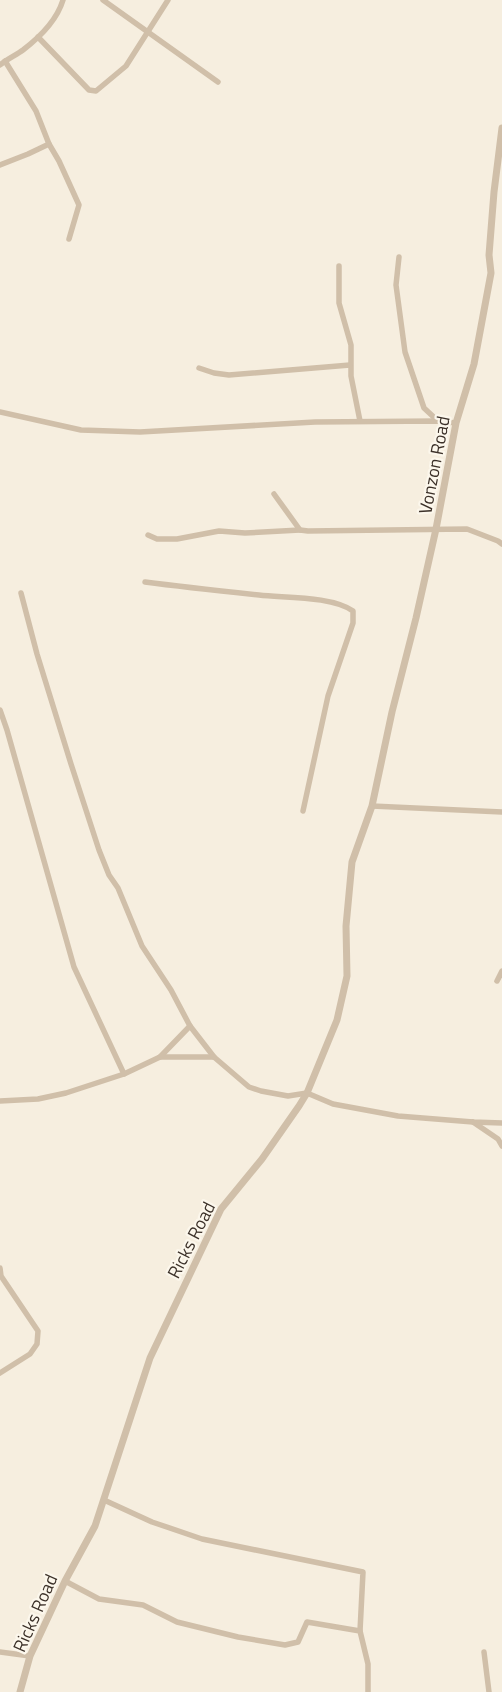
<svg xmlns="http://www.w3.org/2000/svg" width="502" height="1692" viewBox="0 0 502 1692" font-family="'Titillium Web',sans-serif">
<rect width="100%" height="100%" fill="#f6eedf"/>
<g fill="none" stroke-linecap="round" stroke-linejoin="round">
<g stroke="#d0bfa9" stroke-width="5.5">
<polyline points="103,0 218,82"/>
<polyline points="38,37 89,90 96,91 126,66 168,0"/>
<polyline points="5,61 36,111 49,144 59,161 79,205 69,239"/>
<path d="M 0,65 C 7,59 16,55 23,50 C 40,37 57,20 63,0"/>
<polyline points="0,165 28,154 49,144"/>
<polyline points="399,257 396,285 405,352 424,408 438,421"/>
<polyline points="339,266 339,303 351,345 351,376 360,421"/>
<polyline points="199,368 214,373 229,375 350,365"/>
<polyline points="0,412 81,430 140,432 315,422 438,421 456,423"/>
<polyline points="274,494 300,530 308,531 467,529 498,541 502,544"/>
<polyline points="148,535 157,539 177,539 219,531 245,533 300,530"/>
<path d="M 145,582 C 183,587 221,591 259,595 C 285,598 332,596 353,611 L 353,623 L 328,696 L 303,811"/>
<polyline points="21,593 37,654 71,764 99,850 109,875 118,888 142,946 171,990 190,1026 214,1057"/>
<polyline points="0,710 7,730 74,967 124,1074"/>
<polyline points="372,806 502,812"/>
<polyline points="497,981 502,971"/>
<polyline points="160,1057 214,1057 249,1087 261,1091 288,1096 307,1093 333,1104 398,1116 473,1122 502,1123"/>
<polyline points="0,1101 38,1099 66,1093 124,1074 160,1057 190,1026"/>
<polyline points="473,1122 498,1139 502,1146"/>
<polyline points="0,1268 1,1276 38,1331 37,1344 30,1354 0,1373"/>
<polyline points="104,1500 152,1522 202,1539 363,1572 360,1631"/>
<polyline points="65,1581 99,1599 143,1605 177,1622 238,1637 285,1645 298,1642 307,1622 360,1631 368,1664 368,1692"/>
<polyline points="0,1652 30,1656"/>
<polyline points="484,1652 489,1692"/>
</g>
<polyline stroke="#d0bfa9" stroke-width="7" points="20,1692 30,1656 65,1581 95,1526 150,1358 221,1209 262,1159 299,1106 307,1093 337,1020 347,976 346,926 352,862 372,806 392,712 416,618 436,529 456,423 474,364 491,273 489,255 494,192 502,128"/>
</g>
<g text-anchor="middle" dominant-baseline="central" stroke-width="4.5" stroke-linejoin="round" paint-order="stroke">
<g font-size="18" fill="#3c3129" stroke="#fcf7ec">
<text transform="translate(434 465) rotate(-79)">Vonzon Road</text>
<text transform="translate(191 1240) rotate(-63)">Ricks Road</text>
<text transform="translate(35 1613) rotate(-66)">Ricks Road</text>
</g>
</g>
</svg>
